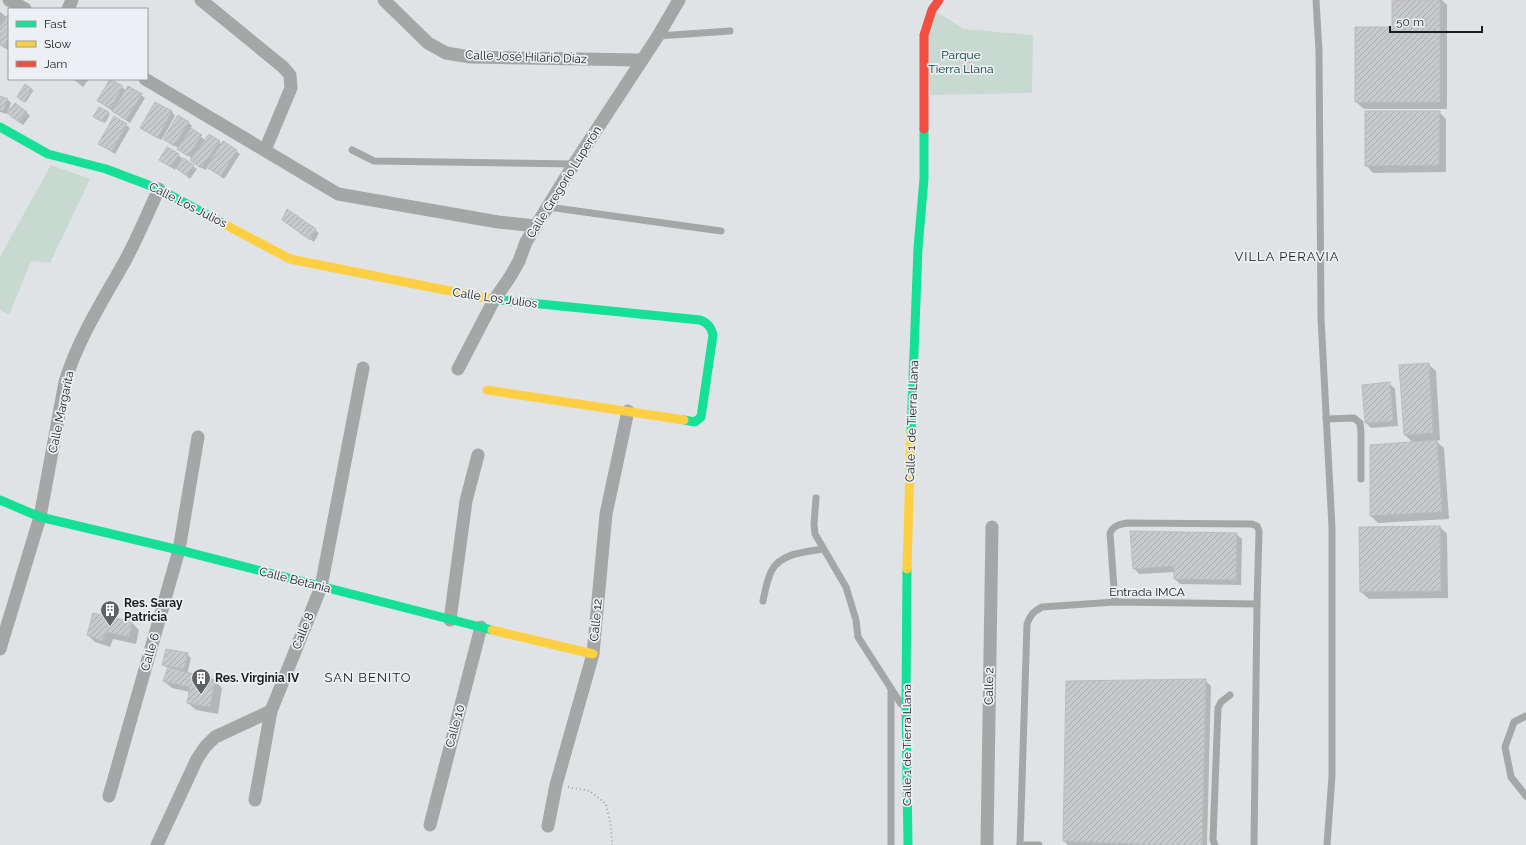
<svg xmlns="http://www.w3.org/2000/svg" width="1526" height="845" viewBox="0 0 1526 845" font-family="Raleway,sans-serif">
<defs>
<pattern id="building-hatch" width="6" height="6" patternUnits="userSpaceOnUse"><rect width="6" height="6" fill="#c8c9cb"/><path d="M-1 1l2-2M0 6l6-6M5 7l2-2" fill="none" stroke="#abacae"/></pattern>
</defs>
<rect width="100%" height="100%" fill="#e0e3e5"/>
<g fill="#c7d9d1">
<polygon points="935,11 964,29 1033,35 1032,93 930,95 927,38"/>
<polygon points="51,165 90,179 50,263 31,261 9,315 0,310 0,257"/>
</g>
<g fill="#0003">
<polygon points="1393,0 1442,0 1447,5 1447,109 1364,109 1356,102 1356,28 1393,28"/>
<polygon points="0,12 7,17 9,17 8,50 0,45"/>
<polygon points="73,79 89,79 83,87"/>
<polygon points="122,87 126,91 141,95 145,98 130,123 98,101"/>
<polygon points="32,89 33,91 26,102 20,99"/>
<polygon points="0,97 8,100 11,103 7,114 0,112"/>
<polygon points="155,103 172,112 175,116 163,137 165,138 178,116 189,123 192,126 190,129 205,140 219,142 222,145 236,151 240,154 224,179 208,167 205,170 195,163 193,159 163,137 161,140 141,128"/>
<polygon points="100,108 110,114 105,123 96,118"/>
<polygon points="26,112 30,116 23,125 12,117"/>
<polygon points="1439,112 1446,119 1446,172 1373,173 1366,165"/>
<polygon points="126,125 130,128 115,154 99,144"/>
<polygon points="178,155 182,158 178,165 179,165 184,159 197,169 190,179 176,167 175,170 161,160"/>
<polygon points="283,220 315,230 319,233 314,242"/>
<polygon points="1428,364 1436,371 1440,440 1436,441 1444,448 1449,519 1378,523 1371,516 1371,446 1413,443 1405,435"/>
<polygon points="1389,383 1395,389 1398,426 1371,428 1366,423"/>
<polygon points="1440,527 1447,534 1448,598 1369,599 1361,592"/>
<polygon points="1236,534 1242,539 1241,585 1180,584 1175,579 1175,572 1139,574 1134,568"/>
<polygon points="94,614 132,623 139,630 136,644 113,639 110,647 95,642 88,635"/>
<polygon points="187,654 191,658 187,674 215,681 222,688 218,714 196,710 188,703 190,692 172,688 164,681 168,668 163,665"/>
<polygon points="1205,680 1211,686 1207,845 1068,845 1064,841"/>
</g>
<g fill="url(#building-hatch)" stroke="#bbbcbd">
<polygon points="1392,0 1440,0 1440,102 1355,102 1355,27 1392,27"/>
<polygon points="8,15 9,15 9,40 4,47 0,44 0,27"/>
<polygon points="110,79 123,86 111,108 97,101"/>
<polygon points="25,84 32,89 24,102 17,97"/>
<polygon points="128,86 142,94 126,120 112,111"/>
<polygon points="0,96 8,99 3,111 0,110"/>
<polygon points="155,102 172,111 158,138 140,128"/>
<polygon points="15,103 27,112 19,122 7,113"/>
<polygon points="99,107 109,112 103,122 93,117"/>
<polygon points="1365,111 1440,111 1439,165 1365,166"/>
<polygon points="178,115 189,122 174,146 163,139"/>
<polygon points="114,116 127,124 112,151 98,144"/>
<polygon points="191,128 202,135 188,156 177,149"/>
<polygon points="209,134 220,141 201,168 190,160"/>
<polygon points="223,141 237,150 221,176 206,167"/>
<polygon points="167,147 179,154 171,167 159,160"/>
<polygon points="183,158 194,165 187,176 176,168"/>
<polygon points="287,209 316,229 310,240 282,220"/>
<polygon points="1429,363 1433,433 1404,435 1399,365"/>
<polygon points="1390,382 1393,421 1365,423 1362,385"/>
<polygon points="1437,440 1442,512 1370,516 1370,445"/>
<polygon points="1440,526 1441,591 1360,592 1359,527"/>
<polygon points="1130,531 1237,533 1236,580 1174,579 1174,566 1133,569"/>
<polygon points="93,613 132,622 129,637 106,632 102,641 87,635"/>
<polygon points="166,649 188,653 184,669 162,665"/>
<polygon points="168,667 215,680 210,707 187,703 190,687 163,681"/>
<polygon points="1206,679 1202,845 1159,845 1063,841 1066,681"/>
</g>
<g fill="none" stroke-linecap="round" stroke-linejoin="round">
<polyline stroke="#a1a2a4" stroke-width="2" stroke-dasharray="1 3" stroke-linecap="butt" points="568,787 590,791 606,804 611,827 612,845"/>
<g stroke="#a5a7a7" stroke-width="7">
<polyline points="1316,0 1319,51 1321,318 1332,528 1332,776 1327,845"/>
<polyline points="658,36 730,31"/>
<polyline points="352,150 374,161 574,164"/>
<polyline points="548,207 721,231"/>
<polyline points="1326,419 1354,418 1360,423 1361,432 1361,479"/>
<polyline points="816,498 814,524 815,534 846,587 856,620 858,637 901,704"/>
<path d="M 763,601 C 765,591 767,579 772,570 C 781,553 806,552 823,549"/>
<path d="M 1115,602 L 1110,533 C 1114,525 1120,524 1128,523 L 1252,524 L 1257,526 L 1259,531 L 1257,604"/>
<polyline points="1526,716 1514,722 1505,747 1511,777 1526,796"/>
<polyline points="891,845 891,689"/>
<path d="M 1020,845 L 1027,624 C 1030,615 1034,611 1042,607 L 1115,602 L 1257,604 L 1254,845"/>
<polyline points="1020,845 1039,845"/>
<polyline points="1215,845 1213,840 1218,708 1221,702 1230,695"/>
</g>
<g stroke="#a5a7a7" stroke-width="13">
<polyline points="9,0 25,9"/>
<polyline points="201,0 283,67 290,75 291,88 265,150"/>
<polyline points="384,0 428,43 446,53 470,57 641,60"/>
<polyline points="68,9 72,0"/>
<polyline points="145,79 338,194 498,222 536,226"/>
<polyline points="458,369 494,300 510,277 519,261 526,242 574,164 658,36 679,0"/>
<polyline points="450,620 466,501 478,455"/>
<path d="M 0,649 L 40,517 L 65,382 C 78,339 103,300 125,261 C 138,237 148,212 159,189"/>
<polyline points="109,796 179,550 198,437"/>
<polyline points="255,800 271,711"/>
<polyline points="430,825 481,627"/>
<polyline points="548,826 556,785 593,654 606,514 628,411"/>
<polyline points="157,845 197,759 205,747 215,737 271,711 321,587 363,368"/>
<polyline points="987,845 992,527"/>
</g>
<g stroke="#16e098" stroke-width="9">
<polyline points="0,127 48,154 106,169 159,189 224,224"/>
<path d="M 490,299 L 700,320 C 708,323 711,327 713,335 L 701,417 L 695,422 L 684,420"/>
<polyline points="911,432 918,248 924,179 924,129"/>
<polyline points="0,500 40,517 179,550 492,630"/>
<polyline points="907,569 906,705 908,845"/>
</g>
<g stroke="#ffcf43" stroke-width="9">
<polyline points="224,224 290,259 490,299"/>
<polyline points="487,390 684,420"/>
<polyline points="907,569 911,432"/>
<polyline points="492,630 593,654"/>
</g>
<polyline stroke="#f24e42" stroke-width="9" points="924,129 924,35 932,10 939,0"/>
</g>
<defs>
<symbol id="building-pin" viewBox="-11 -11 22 30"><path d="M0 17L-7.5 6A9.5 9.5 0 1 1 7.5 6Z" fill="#606263" stroke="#ecf0f4"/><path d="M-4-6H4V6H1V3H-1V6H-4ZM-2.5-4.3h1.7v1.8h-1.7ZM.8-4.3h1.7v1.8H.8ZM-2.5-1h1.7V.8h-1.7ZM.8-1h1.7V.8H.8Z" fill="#fff"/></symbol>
</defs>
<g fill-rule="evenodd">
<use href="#building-pin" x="99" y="599" width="22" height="30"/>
<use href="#building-pin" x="190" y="667" width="22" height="30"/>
</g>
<g text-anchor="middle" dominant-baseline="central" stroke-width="3.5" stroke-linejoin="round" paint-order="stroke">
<g font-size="12" fill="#063726" stroke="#ecf0f4">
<text x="961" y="55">Parque<tspan x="961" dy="14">Tierra Llana</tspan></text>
</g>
<g font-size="12" fill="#1b1c1d" stroke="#ecf0f4">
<text transform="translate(526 57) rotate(2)">Calle José Hilario Díaz</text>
<text transform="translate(564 182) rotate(-58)">Calle Gregorio Luperón</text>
<text transform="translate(188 205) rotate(27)">Calle Los Julios</text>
<text transform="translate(495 298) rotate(8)">Calle Los Julios</text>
<text transform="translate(61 412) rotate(-78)">Calle Margarita</text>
<text transform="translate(912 421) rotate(-88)">Calle 1 de Tierra Llana</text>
<text transform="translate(295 580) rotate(14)">Calle Betania</text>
<text x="1147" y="592">Entrada IMCA</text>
<text transform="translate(596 620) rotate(-85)">Calle 12</text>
<text transform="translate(303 631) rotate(-68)">Calle 8</text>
<text transform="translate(150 652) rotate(-74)">Calle 6</text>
<text transform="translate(989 686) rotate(-89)">Calle 2</text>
<text transform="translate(455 726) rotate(-75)">Calle 10</text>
<text transform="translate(907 745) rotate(-90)">Calle 1 de Tierra Llana</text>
</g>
<g font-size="12" font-weight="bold" fill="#1b1c1d" stroke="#ecf0f4" text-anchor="start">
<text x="124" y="603">Res. Saray<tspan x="124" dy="14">Patricia</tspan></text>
<text x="215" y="678">Res. Virginia IV</text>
</g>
<g font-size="13" letter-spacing="1" fill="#1b1c1d" stroke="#ecf0f4">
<text x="1287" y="256">VILLA PERAVIA</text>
<text x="368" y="677">SAN BENITO</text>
</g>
</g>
<rect x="8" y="8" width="140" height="72" fill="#ecf0f4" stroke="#989b9e"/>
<rect x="16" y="21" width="20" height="6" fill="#16e098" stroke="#989b9e"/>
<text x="44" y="28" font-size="12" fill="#1b1c1d">Fast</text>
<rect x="16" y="41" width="20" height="6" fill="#ffcf43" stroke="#989b9e"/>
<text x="44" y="48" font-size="12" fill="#1b1c1d">Slow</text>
<rect x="16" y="61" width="20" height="6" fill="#f24e42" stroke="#989b9e"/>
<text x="44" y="68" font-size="12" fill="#1b1c1d">Jam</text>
<path d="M1390 26v6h92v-6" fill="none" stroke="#1b1c1d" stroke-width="2"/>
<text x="1396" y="26" font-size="12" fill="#1b1c1d" stroke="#ecf0f4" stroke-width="3" paint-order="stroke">50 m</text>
</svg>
